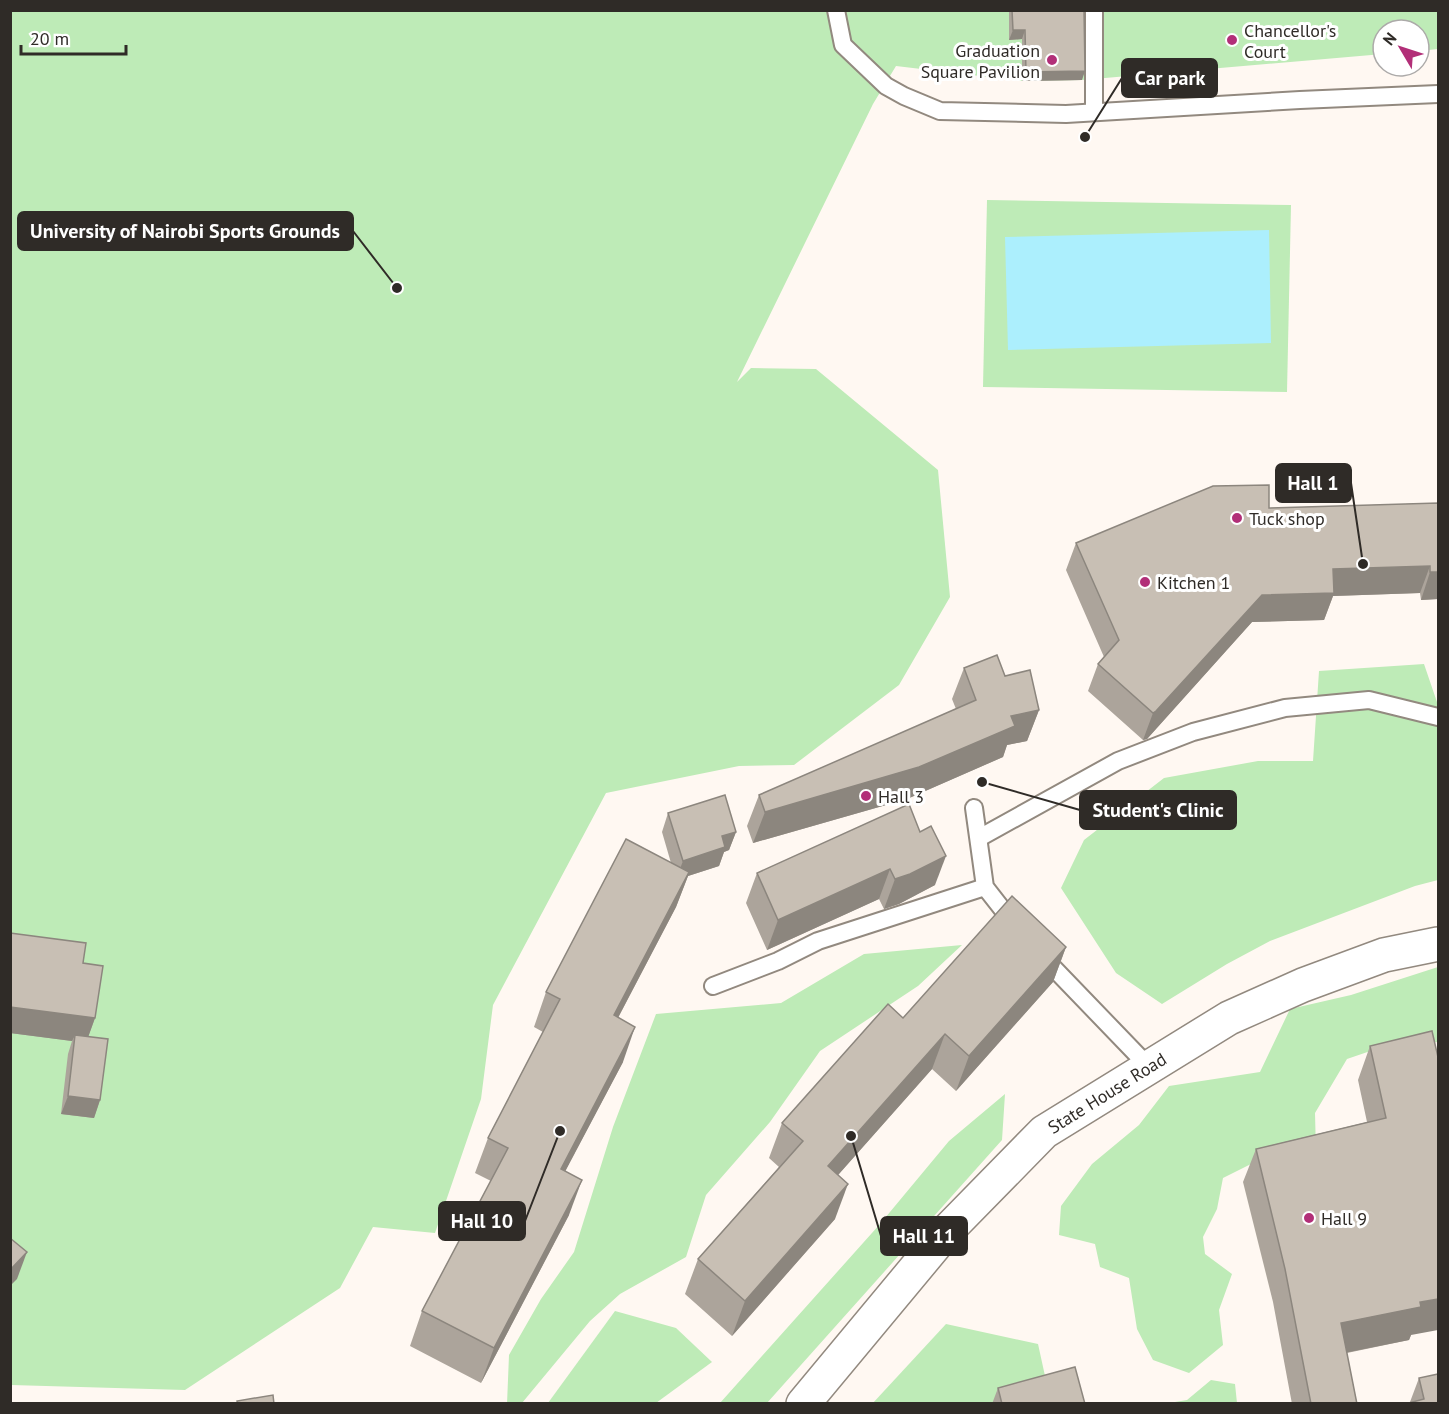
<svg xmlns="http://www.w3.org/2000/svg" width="1449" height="1414" viewBox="0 0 1449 1414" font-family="'PT Sans',sans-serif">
<rect width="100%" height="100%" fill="#fff8f2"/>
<g fill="#beebb7">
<polygon points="11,11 1438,11 1438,49 1419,51 1419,30 1383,30 1383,54 1082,80 1022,81 896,66 873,104 737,382 751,368 816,369 938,470 950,597 899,685 794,765 739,766 606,793 493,1005 481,1099 435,1233 373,1227 340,1288 185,1390 11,1385"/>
<polygon points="987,200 1291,205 1287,392 983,387"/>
<polygon points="1424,664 1438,705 1438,880 1415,886 1270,941 1227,964 1162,1004 1116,973 1061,888 1084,840 1164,778 1258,761 1313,761 1319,671"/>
<polygon points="962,945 918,986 820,1051 770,1122 706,1195 686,1257 620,1294 590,1321 522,1403 507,1404 509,1355 541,1299 574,1252 613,1127 656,1014 781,1003 864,954"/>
<polygon points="1438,967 1438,1042 1385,1046 1347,1059 1315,1113 1316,1152 1257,1161 1223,1178 1217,1209 1203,1237 1205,1254 1232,1274 1219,1310 1223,1345 1189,1373 1153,1360 1137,1329 1129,1278 1100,1267 1095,1244 1059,1235 1061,1206 1092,1164 1139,1125 1169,1086 1260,1072 1290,1009 1351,995"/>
<polygon points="1005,1094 1002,1140 767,1403 720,1403 880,1224 949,1141"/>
<polygon points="615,1311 676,1328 712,1362 656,1403 548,1403"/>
<polygon points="946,1324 1038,1344 1045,1376 1009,1403 872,1404"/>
<polygon points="1211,1380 1235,1384 1237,1403 1169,1403 1187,1400"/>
</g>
<polygon fill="#aceffd" points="1269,230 1271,343 1008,350 1005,237"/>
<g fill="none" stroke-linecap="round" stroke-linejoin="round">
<defs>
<g id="service">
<polyline points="836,10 843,45 886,86 904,96 940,111 1066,114 1300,100 1438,94"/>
<polyline points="1094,10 1094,112"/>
<polyline points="974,808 985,887 1014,924"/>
<polyline points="979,838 1118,761 1193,732 1285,708 1369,700 1438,717"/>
<polyline points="1043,957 1148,1066"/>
<polyline points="713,986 778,961 818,941 985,887"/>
</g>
<polyline id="tertiary" points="803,1404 946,1232 1044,1132 1229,1018 1303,985 1384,955 1438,944"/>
</defs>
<use href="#service" stroke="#92897f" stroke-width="20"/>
<use href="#tertiary" stroke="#92897f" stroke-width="36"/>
<use href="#service" stroke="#fff" stroke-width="16"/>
<use href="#tertiary" stroke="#fff" stroke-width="33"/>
</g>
<g fill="#aca49b">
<polygon points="1009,10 1084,10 1082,80 1022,81 1022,39 1009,40"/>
<polygon points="1438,503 1438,599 1421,600 1420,593 1333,596 1324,620 1252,622 1147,739 1143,740 1088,691 1098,664 1104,657 1066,570 1076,543 1269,508"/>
<polygon points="964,668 1005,676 1039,710 1027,741 1007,745 1003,757 907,799 753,843 747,826 759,795 956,709 952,699"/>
<polygon points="668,813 736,832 729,850 724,852 719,866 688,876 676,907 618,1018 623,1062 565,1171 569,1215 481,1383 410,1346 422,1311 491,1181 475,1173 488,1138 543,1032 534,1027 546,992 671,863 662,832"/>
<polygon points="920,832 935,885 899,904 884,909 879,899 767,950 746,903 757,873"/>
<polygon points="10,933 83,963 95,1018 88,1037 100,1100 94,1118 61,1114 68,1054 72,1041 10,1033"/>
<polygon points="1066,947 1053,982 956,1091 932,1069 838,1175 835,1219 732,1336 685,1294 698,1259 779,1167 769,1158 782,1123 903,1018"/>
<polygon points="1432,1031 1411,1335 1409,1340 1347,1353 1357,1404 1292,1404 1273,1302 1243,1182 1256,1149 1367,1122 1358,1080 1370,1046"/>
<polygon points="1419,1378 1438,1404 1410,1402"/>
<polygon points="998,1388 1085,1404 992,1404"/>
</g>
<g fill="#8c867e">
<polygon points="1013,30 1025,30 1022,39 1009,40"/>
<polygon points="1085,71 1082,80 1022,81 1026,72"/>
<polygon points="1430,566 1420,593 1333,596 1324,620 1252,622 1147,739 1143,740 1153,713 1262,595 1333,569"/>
<polygon points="1430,572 1438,572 1438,599 1421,600"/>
<polygon points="1039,710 1027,741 1007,745 1003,757 907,799 753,843 765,812 1011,716"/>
<polygon points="736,832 729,850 724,852 719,866 688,876 676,907 601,1050 614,1015 676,879 683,861 722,836"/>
<polygon points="946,856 935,885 899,904 884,909 895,879"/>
<polygon points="890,869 879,899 767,950 778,920"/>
<polygon points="1066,947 1053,982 956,1091 969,1056"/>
<polygon points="10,1007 95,1018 86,1043 75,1035 72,1041 10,1033"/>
<polygon points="635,1027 623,1062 548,1204 561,1169"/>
<polygon points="945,1034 932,1069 815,1201 828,1166"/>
<polygon points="68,1096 100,1100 94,1118 61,1114"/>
<polygon points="582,1180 569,1215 481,1383 494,1348"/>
<polygon points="848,1184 835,1219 732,1336 745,1301"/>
<polygon points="27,1252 17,1279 10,1286 10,1270"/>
<polygon points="1438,1299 1438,1330 1411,1335 1409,1340 1329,1356 1341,1323 1420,1302"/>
</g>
<g fill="#c8bfb4" stroke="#8c867e" stroke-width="1.5">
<polygon points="1012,10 1084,10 1085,71 1026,72 1025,30 1013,30"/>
<polygon points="1269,485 1269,508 1438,503 1438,572 1430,572 1430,566 1333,569 1334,593 1262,595 1156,711 1153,713 1098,664 1119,640 1076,543 1213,486"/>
<polygon points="997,655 1005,676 1030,670 1039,710 1011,716 1015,726 919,767 765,812 759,795 976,700 964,668"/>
<polygon points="725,795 736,832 722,836 725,847 683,861 668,813"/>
<polygon points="909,804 920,832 931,826 946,856 910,874 895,879 890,869 778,920 757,873"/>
<polygon points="626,839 689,872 614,1015 635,1027 561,1169 582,1180 494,1348 422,1311 508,1148 488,1138 560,999 546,992"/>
<polygon points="1012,896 1066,947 969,1056 945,1034 828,1166 848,1184 745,1301 698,1259 803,1141 782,1123 888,1004 903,1018"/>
<polygon points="10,933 86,943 83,963 103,966 95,1018 10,1007"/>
<polygon points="1432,1031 1438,1057 1438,1299 1420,1302 1421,1307 1341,1323 1357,1404 1311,1404 1285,1269 1256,1149 1386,1118 1370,1046"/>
<polygon points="75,1035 108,1039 100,1100 68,1096"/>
<polygon points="10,1238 27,1252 10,1270"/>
<polygon points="1075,1367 1085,1404 1002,1404 998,1388"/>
<polygon points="1438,1374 1438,1404 1405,1404 1424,1399 1419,1378"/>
<polygon points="273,1395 274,1404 238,1404 237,1401"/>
</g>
<g fill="#b22f78" stroke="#fff" stroke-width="2">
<circle cx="1232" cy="40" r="6"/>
<circle cx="1052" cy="60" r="6"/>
<circle cx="1237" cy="518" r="6"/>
<circle cx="1145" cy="582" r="6"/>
<circle cx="866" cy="796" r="6"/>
<circle cx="1309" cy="1218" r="6"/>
</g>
<g text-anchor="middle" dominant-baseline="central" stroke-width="6" stroke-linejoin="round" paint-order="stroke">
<g font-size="18" fill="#2f2b27" stroke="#fff" text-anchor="start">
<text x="1244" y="30">Chancellor's<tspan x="1244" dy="21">Court</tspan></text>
<text x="1040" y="50" text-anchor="end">Graduation<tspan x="1040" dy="21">Square Pavilion</tspan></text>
<text x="1249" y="518">Tuck shop</text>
<text x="1157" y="582">Kitchen 1</text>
<text x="878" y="796">Hall 3</text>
<text x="1321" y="1218">Hall 9</text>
</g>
<g font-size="18" fill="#2f2b27" stroke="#fff">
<text transform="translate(1107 1093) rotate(-32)">State House Road</text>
</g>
</g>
<path fill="none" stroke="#2f2b27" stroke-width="2" d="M1085 137L1122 78M397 288L353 231M1363 564L1351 483M982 782L1080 810M560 1131L525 1221M851 1136L881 1236"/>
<g fill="#2f2b27" stroke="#fff" stroke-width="2">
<circle cx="1085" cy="137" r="6"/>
<circle cx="397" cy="288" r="6"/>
<circle cx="1363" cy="564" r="6"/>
<circle cx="982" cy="782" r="6"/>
<circle cx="560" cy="1131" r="6"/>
<circle cx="851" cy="1136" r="6"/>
</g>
<g fill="#2f2b27" stroke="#2f2b27" stroke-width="2">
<rect x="1122" y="59" width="95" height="38" rx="6"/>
<rect x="18" y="212" width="335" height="38" rx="6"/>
<rect x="1276" y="464" width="75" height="38" rx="6"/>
<rect x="1080" y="791" width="156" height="38" rx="6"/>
<rect x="439" y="1202" width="86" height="38" rx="6"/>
<rect x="881" y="1217" width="86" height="38" rx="6"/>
</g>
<g font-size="20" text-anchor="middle" font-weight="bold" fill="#fff">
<text x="1170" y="85">Car park</text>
<text x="185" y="238">University of Nairobi Sports Grounds</text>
<text x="1313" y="490">Hall 1</text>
<text x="1158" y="817">Student's Clinic</text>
<text x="482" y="1228">Hall 10</text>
<text x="924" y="1243">Hall 11</text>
</g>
<rect width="1449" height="1414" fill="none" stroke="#2f2b27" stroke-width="24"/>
<g transform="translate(1401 48) rotate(309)"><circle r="28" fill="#ffffff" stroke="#acaaa9" stroke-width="1.5"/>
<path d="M0-4.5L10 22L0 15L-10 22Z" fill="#b22f78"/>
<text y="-9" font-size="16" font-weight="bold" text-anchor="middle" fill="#2f2b27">N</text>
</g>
<path d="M21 45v9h105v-9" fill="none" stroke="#2f2b27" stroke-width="3"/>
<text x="30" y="45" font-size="18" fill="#2f2b27" stroke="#ffffff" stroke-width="4.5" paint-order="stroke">20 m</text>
</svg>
